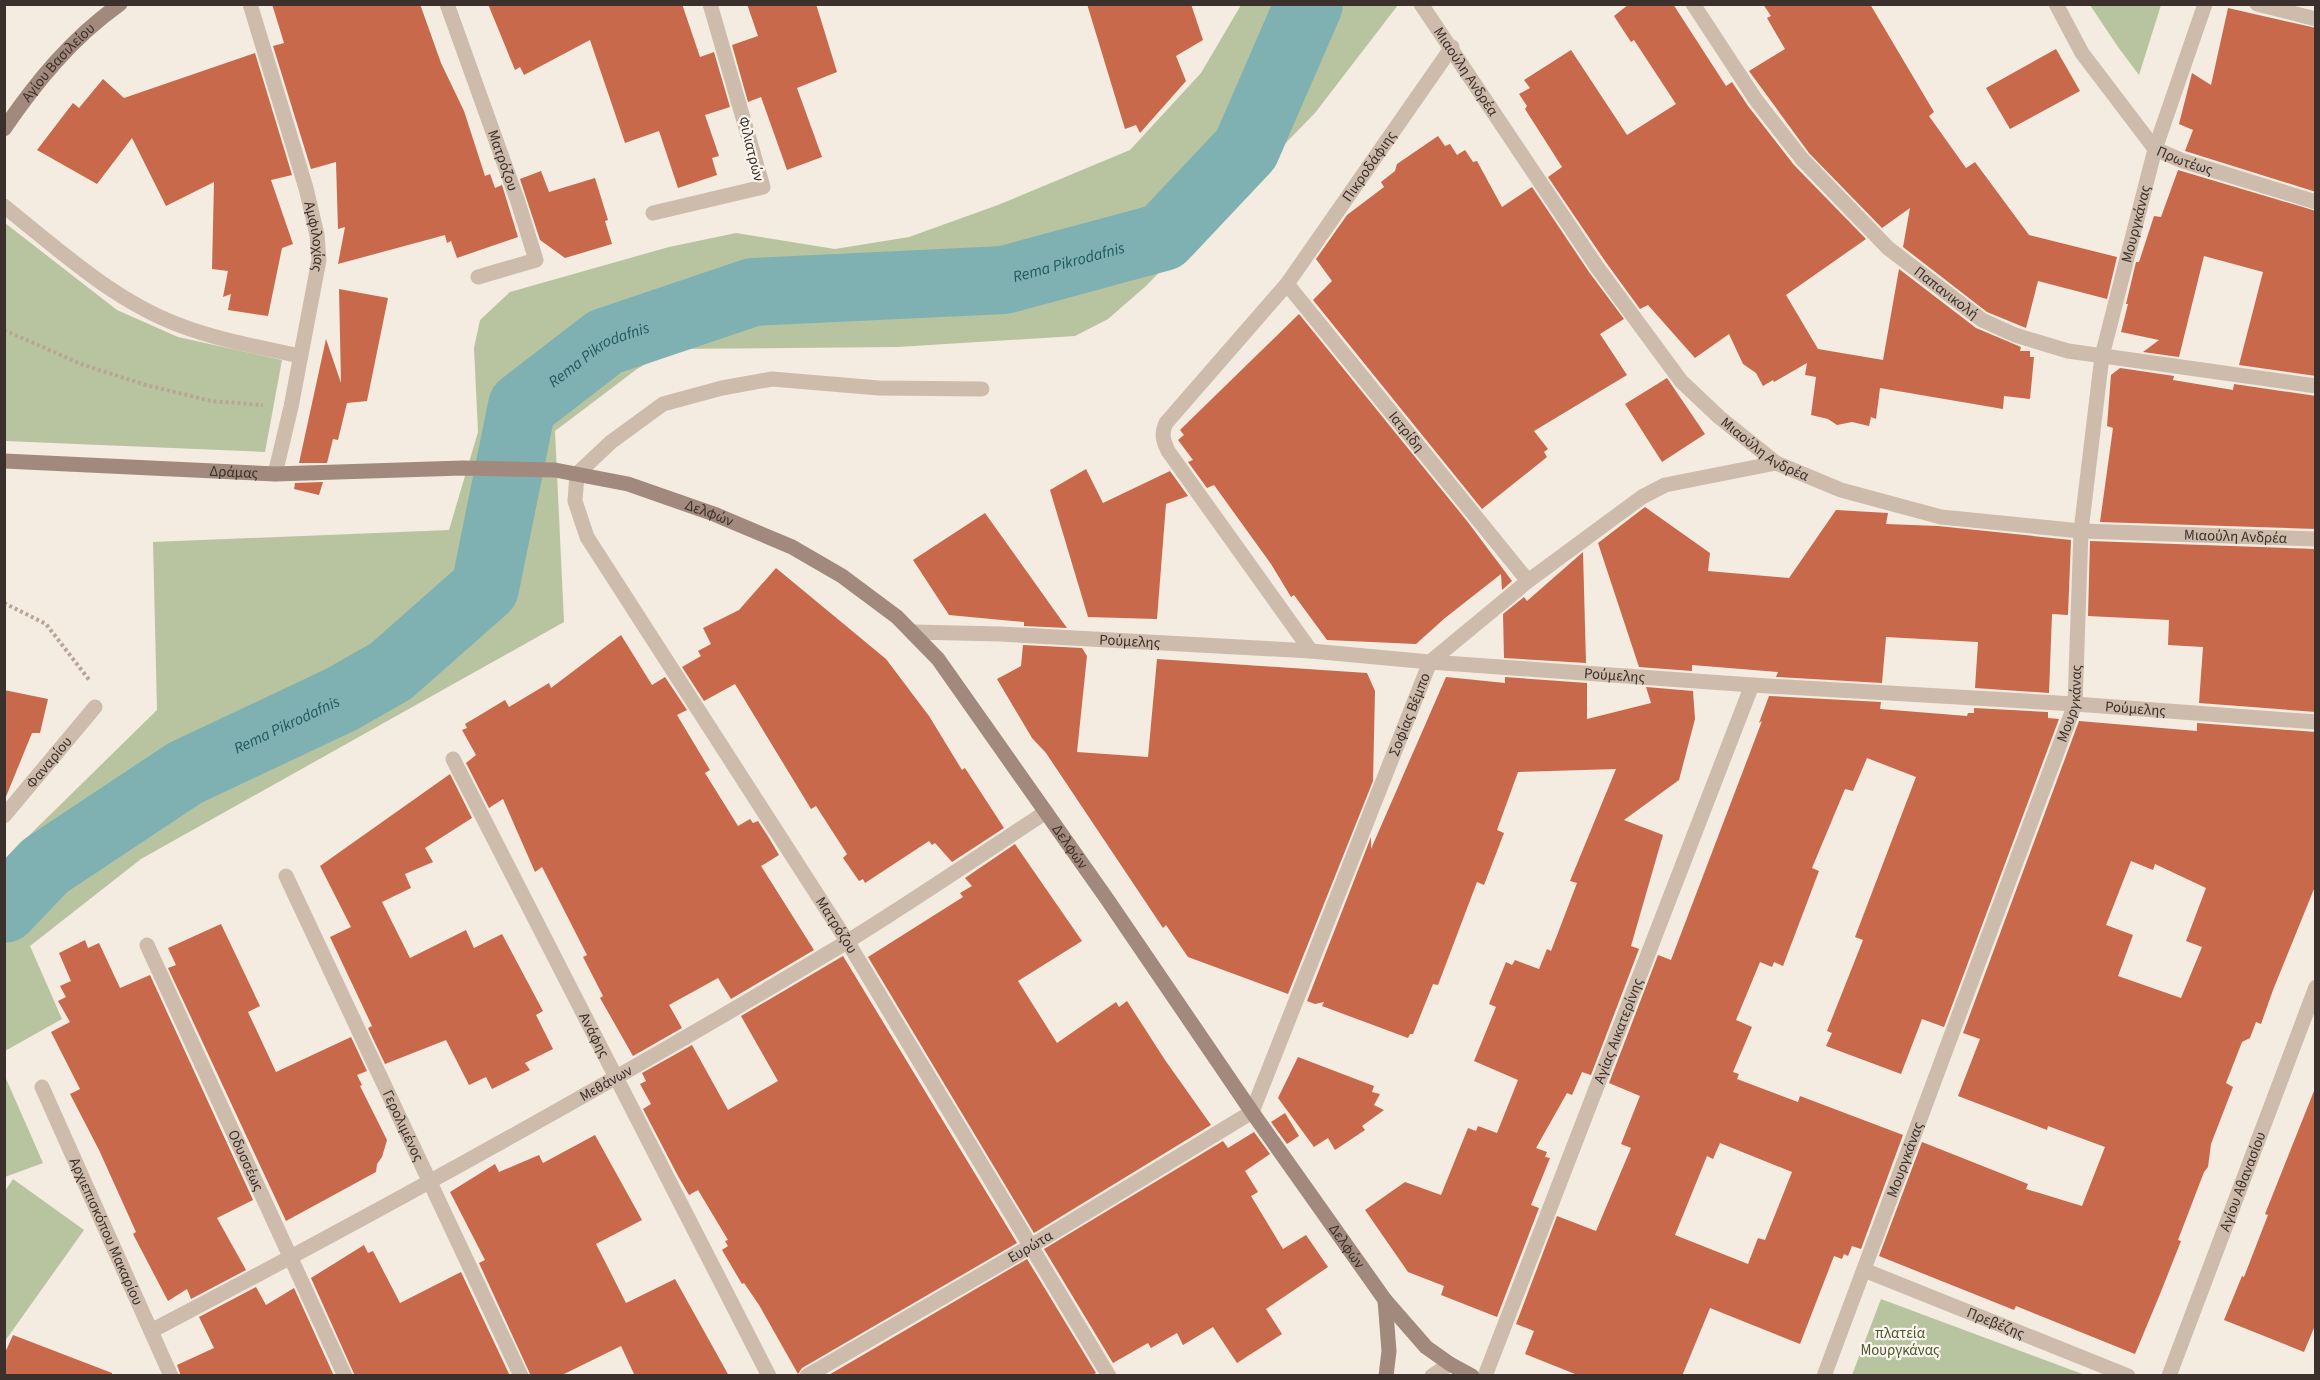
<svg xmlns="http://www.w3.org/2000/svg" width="2320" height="1380" viewBox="0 0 2320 1380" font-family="'Source Sans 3',sans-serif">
<rect width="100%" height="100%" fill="#f4ebe1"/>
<g fill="#b8c4a0">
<polygon points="1241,5 1398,5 1315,113 1146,286 1108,319 1075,336 898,347 671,349 637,369 555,431 564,622 141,859 30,946 62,1019 5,1051 5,859 157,710 153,542 449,530 478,432 474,348 480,320 510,292 669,247 736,233 835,249 909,237 998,205 1130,150 1201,73"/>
<polygon points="2090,5 2161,5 2139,75 2118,47"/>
<polygon points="5,223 117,310 178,337 282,360 265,452 5,441"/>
<polygon points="4,1074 43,1163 5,1177 4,1177"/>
<polygon points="13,1179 84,1230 5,1341 5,1191"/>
<polygon points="1881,1299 2085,1375 1852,1375"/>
</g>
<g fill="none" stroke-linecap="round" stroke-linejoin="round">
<path stroke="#7fb0b2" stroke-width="68" id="s1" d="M 4,909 L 45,866 L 185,773 L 342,699 L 391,671 L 485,588 L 522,406 L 605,342 L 753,292 L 1004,280 L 1163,237 L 1246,149 L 1309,4"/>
</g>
<g fill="#c8694b" fill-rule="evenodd">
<polygon points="272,4 420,4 441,63 464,111 485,176 490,174 495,188 502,185 518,237 457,258 451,241 447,243 445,235 338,264 345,227 338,229 336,162 311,169 273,46 284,43"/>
<polygon points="488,4 682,4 700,57 714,52 730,107 705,115 719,156 712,158 717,175 678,188 659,131 625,143 590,40 524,75 520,67 515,70"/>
<polygon points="747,4 816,4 837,72 797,88 822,157 787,170 761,97 748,102 732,45 758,36"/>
<polygon points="1087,4 1191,4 1203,40 1176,56 1186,81 1140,133 1136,125 1125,129"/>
<polygon points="1629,4 1673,4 1726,86 1732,82 1748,106 1794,165 1866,239 1786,295 1818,349 1883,360 1899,269 1976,328 2021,347 2020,351 2030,351 2030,357 2034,357 2030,399 2004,396 2003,409 1880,388 1876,419 1871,417 1869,426 1852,422 1837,425 1828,419 1811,415 1816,377 1805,375 1807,363 1774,382 1773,380 1763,386 1756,373 1743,364 1729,334 1695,358 1648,305 1640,309 1605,261 1548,177 1562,167 1525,109 1527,106 1519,94 1530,88 1524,80 1571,50 1627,135 1676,104 1634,40 1631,42 1614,16"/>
<polygon points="1763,4 1870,4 1934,112 1929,116 1966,168 1975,162 2029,235 2117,257 2107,299 2038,281 2026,328 1987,312 1903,247 1910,208 1882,228 1809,153 1749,71 1785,49 1767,18 1771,16"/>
<polygon points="2228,8 2316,28 2316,192 2185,151 2193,130 2179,124 2192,73 2211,85"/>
<polygon points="2056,49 2080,91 2010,129 1986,88"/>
<polygon points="255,53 292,175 271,180 293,244 282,248 268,316 228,310 231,294 223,297 228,271 212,269 214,182 166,206 132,138 97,184 37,150 73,103 79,108 103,79 124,98"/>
<polygon points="1438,136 1445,146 1450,144 1457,155 1465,150 1473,162 1477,161 1502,207 1532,187 1589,272 1624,319 1600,334 1627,375 1534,431 1548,449 1544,452 1547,457 1482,509 1313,300 1332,281 1316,259 1347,215 1384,187 1381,182 1395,171 1397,164"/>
<polygon points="2178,170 2316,211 2316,376 2239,365 2263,272 2204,256 2179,357 2143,352 2159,340 2121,332 2128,304 2126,304 2136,262 2139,262 2154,216 2161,217"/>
<polygon points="541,171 549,192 595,178 608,220 605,221 612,244 565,258 540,240 520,179"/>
<polygon points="339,289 388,298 367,401 347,403 338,440 333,439 327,463 299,463 326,339 341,383"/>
<polygon points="1299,314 1467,521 1512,581 1502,590 1501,574 1445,618 1416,644 1327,640 1294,595 1291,597 1271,564 1214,485 1207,488 1188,462 1193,460 1178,440 1184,435 1180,430"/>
<polygon points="2120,368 2174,376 2173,380 2233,390 2234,384 2316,396 2316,529 2100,522 2113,428 2107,426 2111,375"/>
<polygon points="1667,378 1705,434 1662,462 1625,404"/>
<polygon points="1086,469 1103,503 1170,471 1188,496 1166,504 1157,619 1088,617 1050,490"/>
<polygon points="323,482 319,495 294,489 295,483"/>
<polygon points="1645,507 1710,553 1708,571 1789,578 1836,510 1888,513 1886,524 1938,526 2071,540 2068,615 2052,614 2049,693 1975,688 1978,642 1886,637 1882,683 1776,677 1778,672 1692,665 1692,671 1639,667 1598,543"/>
<polygon points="985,513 1052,607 1067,628 1024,626 1024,622 949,615 913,560"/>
<polygon points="2090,541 2316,549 2316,712 2199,703 2203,647 2168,645 2169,620 2088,616"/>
<polygon points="1583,552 1586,663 1504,658 1503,614 1524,597 1527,601"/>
<polygon points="776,568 886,659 929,716 962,770 965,768 1004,828 952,862 935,843 932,845 929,841 865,883 863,879 859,881 843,858 847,854 816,806 811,809 735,684 704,701 682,667 701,656 698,651 711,644 703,628 739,610"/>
<polygon points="621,635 652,685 665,677 687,710 677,715 710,770 705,773 738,826 750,819 753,823 758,821 769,838 779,855 761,866 814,950 731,999 718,978 669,1005 682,1028 633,1056 600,998 603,996 583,957 587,955 542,867 535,872 503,799 489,808 466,763 476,755 462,730 467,728 465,724 505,700 509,707 549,683 551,688"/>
<polygon points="1023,645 1082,648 1087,656 1077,752 1148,757 1157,659 1367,673 1375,691 1373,781 1288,994 1188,957 1166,925 1163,928 1046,753 1032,738 997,679 1021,666"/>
<polygon points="1446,677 1505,683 1505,677 1587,683 1587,719 1651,703 1646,687 1693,691 1695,719 1679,780 1624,820 1663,835 1631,946 1639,949 1591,1075 1582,1072 1572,1095 1567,1093 1536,1148 1547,1152 1545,1157 1550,1158 1531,1205 1539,1208 1497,1317 1441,1295 1444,1286 1408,1272 1365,1210 1405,1182 1441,1195 1468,1128 1476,1131 1478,1126 1497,1133 1518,1080 1474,1061 1496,1007 1489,1004 1506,962 1512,965 1515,960 1539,969 1547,949 1551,951 1577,883 1570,881 1616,769 1518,772 1497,830 1504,833 1484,885 1477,882 1438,985 1433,984 1413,1034 1410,1034 1408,1038 1322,1006 1324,1002 1315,1004 1307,1001 1371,837 1371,849"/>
<polygon points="4,690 48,699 40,733 32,733 5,799"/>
<path d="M 1769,696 L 1881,702 L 1880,709 L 1967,716 L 1968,713 L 1974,713 L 1974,708 L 2048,712 L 2048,718 L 2059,719 L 1944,1027 L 1922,1019 L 1901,1074 L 1826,1046 L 1832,1033 L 1827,1031 L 1863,940 L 1855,937 L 1916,777 L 1867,758 L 1853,791 L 1845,789 L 1812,868 L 1819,871 L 1783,966 L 1774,962 L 1772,967 L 1760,962 L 1736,1020 L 1752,1027 L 1733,1072 L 1739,1074 L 1737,1079 L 1798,1102 L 1800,1096 L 1903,1135 L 1861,1249 L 1852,1246 L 1848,1256 L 1844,1254 L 1842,1259 L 1834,1256 L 1800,1344 L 1710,1308 L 1682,1376 L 1580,1376 L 1525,1354 L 1534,1331 L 1516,1324 L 1557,1216 L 1596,1231 L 1631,1148 L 1621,1144 L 1640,1096 L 1609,1083 L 1658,955 L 1671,960 L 1762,721 L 1759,723 ZM 1720,1143 L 1792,1172 L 1765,1240 L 1758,1238 L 1748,1264 L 1675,1235 L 1707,1156 L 1713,1159 Z"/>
<path d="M 2079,721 L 2197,731 L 2197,723 L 2316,732 L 2316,884 L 2273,990 L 2261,1024 L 2256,1022 L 2250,1038 L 2242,1042 L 2226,1083 L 2233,1087 L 2211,1144 L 2208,1167 L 2204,1172 L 2178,1240 L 2181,1241 L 2160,1294 L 2135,1354 L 2016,1306 L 2014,1310 L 1879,1256 L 1922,1142 L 2028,1184 L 2026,1189 L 2082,1206 L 2105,1147 L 2048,1126 L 2047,1130 L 1958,1096 L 1980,1039 L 1963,1033 ZM 2131,861 L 2153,870 L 2155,864 L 2206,888 L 2186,941 L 2202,947 L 2181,998 L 2118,976 L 2133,935 L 2106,925 Z"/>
<polygon points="450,774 472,818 425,848 433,862 405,874 411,888 382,902 410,958 466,930 474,948 502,934 543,1011 536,1015 553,1049 525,1063 530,1070 492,1089 486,1077 469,1085 446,1040 385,1064 368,1028 372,1026 330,937 351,927 320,866"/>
<polygon points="1015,844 1082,941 1018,981 1057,1043 1116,1002 1119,1007 1127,1001 1165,1060 1211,1125 1034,1233 868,957 963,897 960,893 972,886 965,878"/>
<polygon points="221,924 260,1006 248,1012 276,1072 351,1037 367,1071 357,1075 362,1085 360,1086 387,1140 382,1157 377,1164 376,1172 286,1221 168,968 176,965 168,948"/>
<polygon points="85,940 88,948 99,943 120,988 150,975 253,1200 217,1218 246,1270 191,1299 187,1289 168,1301 133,1234 136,1232 99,1150 70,1094 80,1089 51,1032 70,1022 58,1001 66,997 60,986 71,981 59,953"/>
<polygon points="843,956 1017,1243 802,1368 798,1374 759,1305 744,1283 742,1284 722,1250 728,1246 725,1241 728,1240 698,1190 689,1195 678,1176 643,1109 651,1104 640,1084 646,1081 642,1073 692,1045 728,1110 778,1081 741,1016"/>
<polygon points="1298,1057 1374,1086 1372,1092 1380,1094 1374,1105 1384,1110 1362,1126 1365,1130 1335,1150 1328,1138 1314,1147 1278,1098"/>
<polygon points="2314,1091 2316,1323 2304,1352 2224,1320 2242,1276 2244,1277 2268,1215 2265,1214"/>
<polygon points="1285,1113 1299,1136 1287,1144 1271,1122"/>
<polygon points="1254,1132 1270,1154 1245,1171 1258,1192 1251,1196 1283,1249 1306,1235 1328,1267 1266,1309 1282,1334 1237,1363 1213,1327 1183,1345 1177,1333 1151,1348 1148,1343 1113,1363 1044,1249 1223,1141 1228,1148"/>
<polygon points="595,1135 642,1220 596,1244 626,1303 675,1279 729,1376 635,1376 621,1346 560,1376 531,1376 479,1263 485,1260 450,1192 495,1164 499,1172 539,1155 543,1163"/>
<polygon points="364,1245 368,1253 373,1251 400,1303 461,1272 510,1376 355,1376 311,1278"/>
<polygon points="1027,1259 1096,1373 1091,1376 827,1376"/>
<polygon points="256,1287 266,1305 294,1288 334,1376 181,1376 177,1365 214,1348 199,1317"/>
<polygon points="13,1335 112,1373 112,1376 4,1376 4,1355"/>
</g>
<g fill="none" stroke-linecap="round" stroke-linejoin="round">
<g stroke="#b9a596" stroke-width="4" stroke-dasharray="3 3" stroke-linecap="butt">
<polyline points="4,330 81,364 146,385 211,401 263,405"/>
<polyline points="4,603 46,624 90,681"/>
</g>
<g stroke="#cdbbac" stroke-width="15">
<path id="s2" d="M 250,4 L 306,188 L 317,235 L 319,260 L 291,407 L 275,474"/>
<path id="s3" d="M 447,4 L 517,199 L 536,260 L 478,277"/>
<path id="s4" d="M 1421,4 L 1597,267 L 1681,381 L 1719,417 L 1776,463 L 1841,490 L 1941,517 L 2081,531 L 2316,539"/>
<path id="s5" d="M 1693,4 L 1756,100 L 1802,159 L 1888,248 L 1982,320 L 2015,335 L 2068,351 L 2316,386"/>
<path id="s6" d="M 2056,4 L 2082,53 L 2155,149 L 2183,161 L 2316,202"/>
<polyline points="2257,4 2316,19"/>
<path d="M 4,206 C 59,250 113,300 179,325 C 218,340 259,347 300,356"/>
<polyline points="653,213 763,187 710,4"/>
<path id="s7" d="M 1287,284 L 1528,581"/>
<path id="s8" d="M 982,389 L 879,388 L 772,379 L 722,388 L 663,404 L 611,442 L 577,474 L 575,501 L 587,537 L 847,941 L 1109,1376"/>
<path id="s9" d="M 914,632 L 1000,634 L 1311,651 L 1430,662 L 1752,685 L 2075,704 L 2316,722"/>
<path id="s10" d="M 1311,651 L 1168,451 C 1163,440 1161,434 1166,423 L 1287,284 L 1452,47"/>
<path id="s11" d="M 453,759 L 769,1376"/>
<path id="s12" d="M 4,816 L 95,707"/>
<path id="s13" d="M 286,876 L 521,1376"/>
<path id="s14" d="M 147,945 L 345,1376"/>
<path id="s15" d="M 42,1087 L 171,1376"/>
<path id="s16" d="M 1864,1270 L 2128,1376"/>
<path id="s17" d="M 151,1331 C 386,1208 618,1080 845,943 C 913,901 979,856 1046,812"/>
<path id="s18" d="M 807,1376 L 1031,1246 L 1252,1112 L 1430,662 L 1528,581 L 1642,497 L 1665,485 L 1776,463"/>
<polyline points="1432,1376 1450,1364"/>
<path id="s19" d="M 1485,1376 L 1752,685"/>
<path id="s20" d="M 1824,1376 L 2075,704 L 2081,531 L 2102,356 L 2155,149 L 2205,4"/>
<path id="s21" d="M 2169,1376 L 2316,987"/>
</g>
<g stroke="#a18a7d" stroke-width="15">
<path id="s22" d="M 4,129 C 36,82 72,38 120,4"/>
<path id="s23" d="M 4,461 L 275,474 L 463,468 L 555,470 L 628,484 L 714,514 L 792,547 L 842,576 L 897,617 L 938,659 L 1107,899 L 1252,1112 L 1385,1300 L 1426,1347 L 1450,1364 L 1472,1376"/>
<polyline points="1385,1300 1389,1351 1386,1376"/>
</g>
</g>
<g text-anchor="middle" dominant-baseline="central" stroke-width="4.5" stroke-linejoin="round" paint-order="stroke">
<g font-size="15" fill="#3b302b" stroke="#fbf5ee">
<text stroke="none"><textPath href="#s22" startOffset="86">Αγίου Βασιλείου</textPath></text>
<text stroke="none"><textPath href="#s4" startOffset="81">Μιαούλη Ανδρέα</textPath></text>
<text transform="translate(751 149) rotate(76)">Φιλιατρών</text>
<text stroke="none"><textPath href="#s6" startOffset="208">Πρωτέως</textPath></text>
<text stroke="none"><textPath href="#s3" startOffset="166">Ματρόζου</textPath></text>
<text stroke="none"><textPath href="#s10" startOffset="603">Πικροδάφιης</textPath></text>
<text stroke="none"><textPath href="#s20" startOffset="1203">Μουργκάνας</textPath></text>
<text stroke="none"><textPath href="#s2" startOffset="242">Αμφιλοχίας</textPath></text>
<text stroke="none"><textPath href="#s5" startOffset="387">Παπανικολή</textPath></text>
<text stroke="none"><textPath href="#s7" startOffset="190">Ιατρίδη</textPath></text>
<text stroke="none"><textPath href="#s4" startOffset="567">Μιαούλη Ανδρέα</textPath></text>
<text stroke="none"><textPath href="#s23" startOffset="230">Δράμας</textPath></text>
<text stroke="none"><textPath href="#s23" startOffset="712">Δελφών</textPath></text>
<text stroke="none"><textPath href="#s4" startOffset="1053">Μιαούλη Ανδρέα</textPath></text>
<text stroke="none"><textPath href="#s9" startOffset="216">Ρούμελης</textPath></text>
<text stroke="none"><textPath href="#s9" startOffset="702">Ρούμελης</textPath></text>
<text stroke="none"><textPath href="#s20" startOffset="717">Μουργκάνας</textPath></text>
<text stroke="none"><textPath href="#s9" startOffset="1224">Ρούμελης</textPath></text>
<text stroke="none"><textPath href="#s18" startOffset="945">Σοφίας Βέμπο</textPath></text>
<text stroke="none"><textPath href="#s12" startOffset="70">Φαναρίου</textPath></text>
<text stroke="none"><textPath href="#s23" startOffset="1216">Δελφών</textPath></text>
<text stroke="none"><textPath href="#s8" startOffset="960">Ματρόζου</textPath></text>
<text stroke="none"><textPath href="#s19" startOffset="370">Αγίας Αικατερίνης</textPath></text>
<text stroke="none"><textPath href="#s11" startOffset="310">Ανάφης</textPath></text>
<text stroke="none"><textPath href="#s17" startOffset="518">Μεθάνων</textPath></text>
<text stroke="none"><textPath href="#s13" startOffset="276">Γερολιμένος</textPath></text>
<text stroke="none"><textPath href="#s14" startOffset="237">Οδυσσέως</textPath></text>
<text stroke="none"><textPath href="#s20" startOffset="231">Μουργκάνας</textPath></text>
<text stroke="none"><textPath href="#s21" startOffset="208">Αγίου Αθανασίου</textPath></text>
<text stroke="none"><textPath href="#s15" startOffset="158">Αρχιεπισκόπου Μακαρίου</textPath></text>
<text stroke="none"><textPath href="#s18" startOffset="258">Ευρώτα</textPath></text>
<text stroke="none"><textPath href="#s23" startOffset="1702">Δελφών</textPath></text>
<text stroke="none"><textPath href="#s16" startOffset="142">Πρεβέζης</textPath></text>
</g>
<g font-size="15" fill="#4a5a2e" stroke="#fbf5ee">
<text x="1900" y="1333">πλατεία<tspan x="1900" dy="17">Μουργκάνας</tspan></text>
</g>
<g font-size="16" font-style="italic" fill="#1f5a5e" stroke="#fbf5ee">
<text stroke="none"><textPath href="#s1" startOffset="1348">Rema Pikrodafnis</textPath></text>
<text stroke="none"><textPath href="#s1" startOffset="862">Rema Pikrodafnis</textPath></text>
<text stroke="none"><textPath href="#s1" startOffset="340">Rema Pikrodafnis</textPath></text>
</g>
</g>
<rect width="2320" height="1380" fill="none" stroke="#3b302b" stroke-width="12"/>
</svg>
